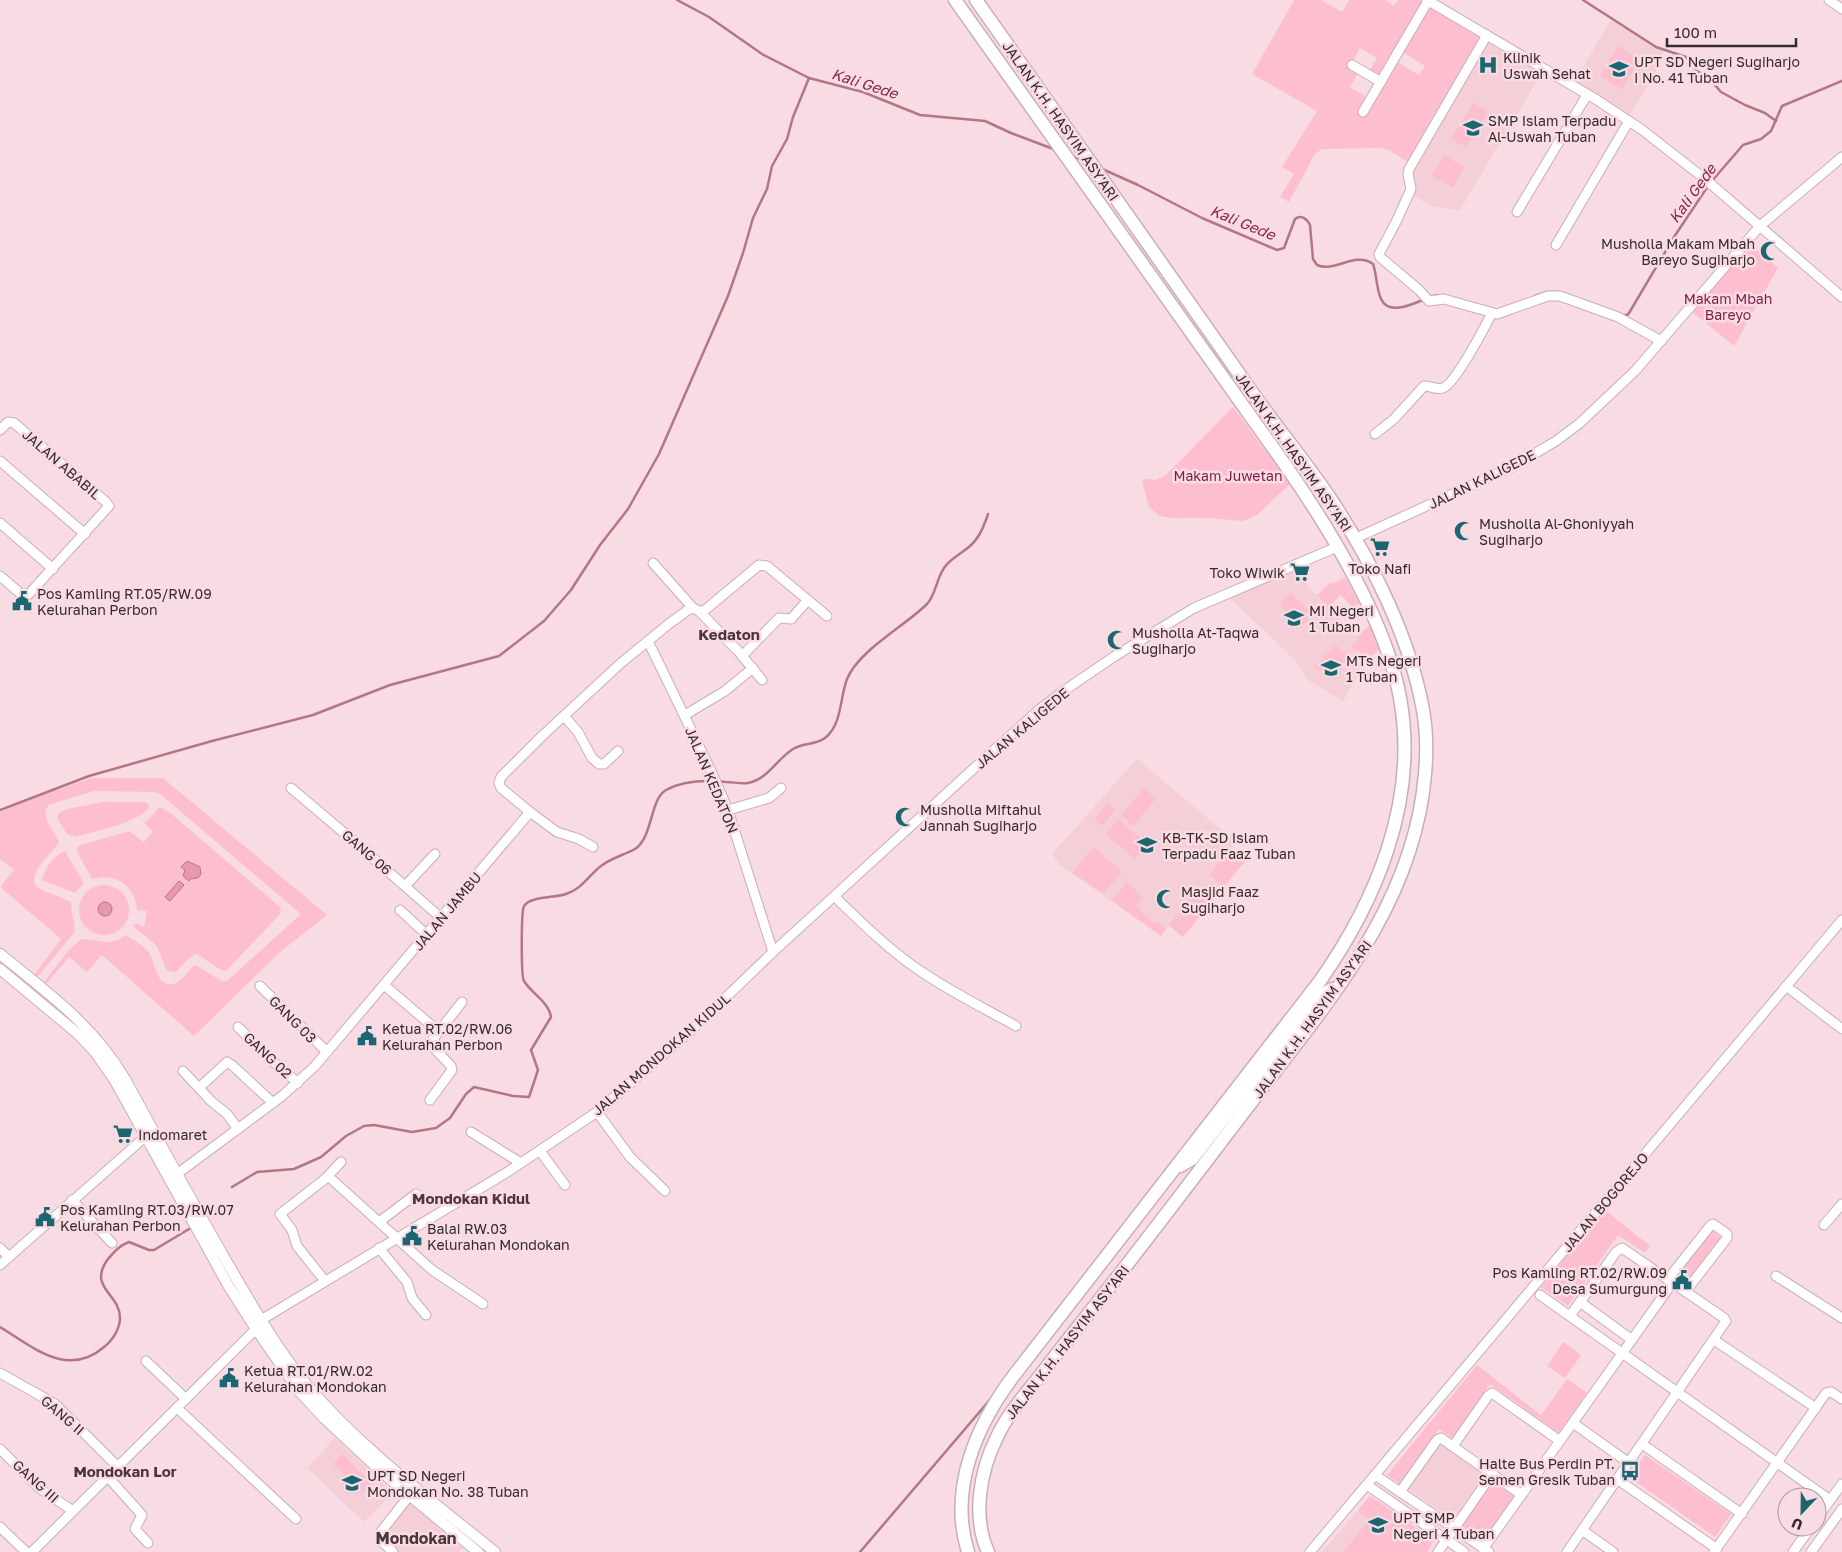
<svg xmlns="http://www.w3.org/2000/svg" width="1842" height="1552" viewBox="0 0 1842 1552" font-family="'Golos Text',sans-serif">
<rect width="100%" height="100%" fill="#f9dce3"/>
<g fill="#f4cfd8">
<polygon points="1611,20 1663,51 1658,68 1629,116 1574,82"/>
<polygon points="1488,41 1542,73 1460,210 1434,207 1412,195 1416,188 1410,173"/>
<polygon points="1293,570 1359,640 1352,648 1368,658 1343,701 1308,680 1295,660 1230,598"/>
<polygon points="1137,759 1236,842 1231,849 1245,861 1183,937 1169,926 1161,936 1059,864 1052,854"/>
<polygon points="335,1438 393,1493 364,1522 307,1468"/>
<polygon points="1440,1444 1484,1475 1452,1520 1409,1489"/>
<polygon points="1370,1496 1434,1540 1427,1552 1322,1552"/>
<polygon points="409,1503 463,1548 459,1552 398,1552 386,1541 384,1533"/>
</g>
<g fill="#fdbfcf" fill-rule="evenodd">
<path d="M 1294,0 L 1321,0 L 1342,12 L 1349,0 L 1386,0 L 1394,6 L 1398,0 L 1419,0 L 1482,38 L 1409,163 L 1389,150 L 1381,148 L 1322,149 L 1315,154 L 1289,202 L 1280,197 L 1294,174 L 1282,167 L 1317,111 L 1252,74 ZM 1360,48 L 1377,58 L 1369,72 L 1380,79 L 1368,98 L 1350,87 L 1359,72 L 1350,66 ZM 1401,51 L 1425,66 L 1419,75 L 1396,61 Z"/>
<polygon points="1618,46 1640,60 1622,89 1600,76"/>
<polygon points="1473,103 1488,112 1466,147 1451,139"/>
<polygon points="1444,155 1465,167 1453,188 1432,176"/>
<polygon points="1750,244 1778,268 1734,346 1692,312"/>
<polygon points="1233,407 1290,484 1257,515 1243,521 1208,518 1171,518 1159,516 1149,507 1142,482 1145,478 1155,480 1166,475"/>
<polygon points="1345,577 1359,604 1354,609 1341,595 1328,607 1317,595 1331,582 1332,584"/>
<polygon points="1291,593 1313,615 1301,627 1279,605"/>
<polygon points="1370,625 1380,649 1368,658 1351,647 1359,640 1356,637"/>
<polygon points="1336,645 1348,656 1335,678 1315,666"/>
<path d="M 92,778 L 163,778 L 327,915 L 280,952 L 194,1036 L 102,955 L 87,972 L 69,957 L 45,985 L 44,982 L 68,951 L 81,939 L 108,942 L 116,941 L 126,935 C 133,940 142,945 148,951 C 155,960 156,991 176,983 C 184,980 189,969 195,965 L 222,981 L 227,981 L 301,914 L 160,794 L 155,792 L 94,791 L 51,804 C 36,812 55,831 59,842 C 51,856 34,865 34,883 L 38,888 L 71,902 C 70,912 77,925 74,933 L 39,975 L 35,976 L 34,975 L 61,939 L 0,887 L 14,870 L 0,859 L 0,812 L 36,797 Z"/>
<polygon points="1144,788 1156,799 1133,826 1121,815"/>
<path d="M 103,802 L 144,802 L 148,804 L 149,807 C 142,822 91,832 75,837 L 67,834 L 57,818 L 59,813 L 67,809 Z"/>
<polygon points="1108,803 1116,810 1102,826 1094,819"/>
<path d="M 159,807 L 169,812 L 281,908 L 280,914 L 226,971 L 221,970 L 197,954 L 190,957 L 176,972 L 167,971 L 157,946 L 133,926 L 135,923 L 144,927 L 147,911 L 137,910 C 136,886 115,872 92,879 L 77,852 L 77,848 L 81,845 L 129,831 L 144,842 L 153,831 L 144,823 L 153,815 Z"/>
<polygon points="1118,819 1148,845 1135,859 1105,834"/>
<polygon points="1094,847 1122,872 1103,894 1072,872"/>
<polygon points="1231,849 1245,861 1224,887 1209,875"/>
<path d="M 65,851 L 84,883 L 75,893 L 42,880 C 44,869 54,855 65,851 Z"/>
<polygon points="1127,882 1144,898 1136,906 1155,924 1158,921 1166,929 1161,936 1111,900"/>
<circle cx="104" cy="910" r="25"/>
<polygon points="1198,889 1213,901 1183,937 1169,925"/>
<polygon points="1605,1210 1650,1246 1645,1253 1618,1235 1568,1306 1541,1287"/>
<polygon points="1712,1231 1721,1238 1688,1281 1679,1274"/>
<polygon points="1563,1342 1581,1355 1565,1378 1547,1366"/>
<polygon points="1477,1365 1541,1415 1567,1379 1587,1393 1559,1433 1490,1384 1452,1438 1439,1429 1400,1484 1387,1475"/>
<polygon points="342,1454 372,1483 363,1492 333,1464"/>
<polygon points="1645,1455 1731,1514 1715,1537 1629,1477"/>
<polygon points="1492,1481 1514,1496 1483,1541 1462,1526"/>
<polygon points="1370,1496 1434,1540 1427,1552 1343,1552 1369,1520 1358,1510"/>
</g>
<g fill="#e997ae" stroke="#b37687">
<polygon points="187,861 200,867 201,874 198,878 190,879 189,881 183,876 185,870 181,867"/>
<polygon points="179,881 184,885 170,901 165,897"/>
<circle cx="105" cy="909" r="7"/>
</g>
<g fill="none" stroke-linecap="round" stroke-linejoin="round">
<g stroke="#b37687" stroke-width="2.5">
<polyline points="677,0 709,17 762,54 809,78 863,92 920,115 985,121 1011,133 1056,150"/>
<polyline points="1583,0 1656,47 1686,57 1697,71 1709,78 1721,92 1745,105 1765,113 1776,121"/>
<polyline points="1072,156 1084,161"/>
<path d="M 1100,168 L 1138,185 L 1202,218 L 1277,250 L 1284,248 L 1295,219 C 1301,214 1307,219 1310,225 L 1313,259 L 1317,265 C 1335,273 1355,251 1373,264 C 1377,275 1376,288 1381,299 C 1389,316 1413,304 1425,299"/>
<polyline points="1711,182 1743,145 1761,139 1771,131 1782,106 1842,81"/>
<polyline points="1433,296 1444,295"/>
<polyline points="1535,296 1547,292 1559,292"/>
<polyline points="1623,315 1627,315 1629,313 1674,237 1708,186"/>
<polyline points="0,810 89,776 212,741 313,715 390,685 499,656 544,621 571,590 600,545 628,509 659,454 728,296 743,253 753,218 767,189 772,166 787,139 793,117 809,78"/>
<path d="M 232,1187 L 257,1172 L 294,1169 L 321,1157 L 346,1136 L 364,1126 L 374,1125 L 412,1132 L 436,1128 L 450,1118 L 466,1094 L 474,1087 L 513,1096 L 529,1097 L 538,1070 L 531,1050 L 551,1017 C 549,1002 531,993 524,981 C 521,977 521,912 524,906 C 530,896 555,898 566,894 C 582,889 589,875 601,866 C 611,858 624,855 635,849 C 653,837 650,799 666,790 C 684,780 706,780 726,782 C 733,782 741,784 748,783 C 767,780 778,758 793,749 C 803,743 816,745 825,738 C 842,725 840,697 847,679 C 859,650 905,626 927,604 C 936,594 936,580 944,568 C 949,560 957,556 965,550 C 978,541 983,529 988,514"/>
<path d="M 0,1327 C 32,1346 67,1379 104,1347 C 112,1341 120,1329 120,1318 C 120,1293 87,1288 108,1259 C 114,1252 120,1245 129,1242 L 149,1250 L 154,1250 L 189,1229"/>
<polyline points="860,1552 994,1395"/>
</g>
<defs>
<g id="minor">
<polyline points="1427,0 1597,100 1641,129 1705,179 1842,297"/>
<polyline points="1829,0 1842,9"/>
<polyline points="1487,35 1409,169 1408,174 1411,189 1396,222 1379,254 1380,257 1419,290 1429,301 1444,299 1497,314 1548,296 1560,296 1618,317 1661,341"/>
<polyline points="1352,65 1381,82"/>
<polyline points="1363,112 1428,1"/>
<polyline points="1517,212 1587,95"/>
<polyline points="1556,245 1629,121"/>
<polyline points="0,430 8,422 14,423 106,502 109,506 28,595 22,595 0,576"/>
<path d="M 1375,434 L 1394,419 L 1424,386 C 1430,386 1438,390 1443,388 C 1455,384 1485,327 1492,313"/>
<polyline points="0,461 85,534"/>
<polyline points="0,523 53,569"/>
<polyline points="1354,539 1514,466 1556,441 1580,423 1635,371 1760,226 1842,157"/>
<polyline points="653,563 693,608"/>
<polyline points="699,611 738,651 762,680"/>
<polyline points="648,641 712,773 728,810 773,952"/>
<polyline points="742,656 779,618 791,619 808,600"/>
<polyline points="685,715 725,691 753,668"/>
<polyline points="564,716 578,732 592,758 599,764 604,764 618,751"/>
<polyline points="291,788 356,843 441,918"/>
<polyline points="728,810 769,798 781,788"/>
<polyline points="530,812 557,832 579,839 593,847"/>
<polyline points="405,886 435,854"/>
<path d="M 835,897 C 861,922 886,947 916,968 C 947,990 982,1007 1016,1026"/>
<polyline points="400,910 427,935"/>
<polyline points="384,985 438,1031"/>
<polyline points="260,986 327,1052"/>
<polyline points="1786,986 1842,1029"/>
<polyline points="238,1027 269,1058 298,1083"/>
<polyline points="183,1071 211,1101 227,1114 238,1129"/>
<polyline points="200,1087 227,1062 232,1065 273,1103"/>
<polyline points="430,1100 452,1070 451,1066 433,1047 433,1039 462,1002"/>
<polyline points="597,1112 630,1157 665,1191"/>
<polyline points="471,1132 521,1163"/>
<polyline points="540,1151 565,1185"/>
<polyline points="177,1174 282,1096 315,1066 530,812 501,788 499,783 501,777 541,737 621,663 670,623 688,610 693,608 701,612 705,610 759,565 767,566 827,616"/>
<polyline points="328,1176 432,1270 483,1304"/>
<polyline points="72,1200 112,1243"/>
<polyline points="379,1222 416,1194"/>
<polyline points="1824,1225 1842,1204"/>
<polyline points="0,1248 9,1257"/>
<polyline points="379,1248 407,1282 412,1298 426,1315"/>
<polyline points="0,1265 145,1137"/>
<polyline points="1776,1276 1842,1318"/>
<polyline points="1668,1279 1710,1226 1713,1224 1727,1234 1727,1238 1686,1291"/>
<polyline points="325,1281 297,1246 292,1230 280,1214 325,1179 341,1162"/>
<polyline points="1540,1295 1830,1500"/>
<polyline points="1580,1302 1632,1340"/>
<polyline points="261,1320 509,1171 597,1112 693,1029 773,952 994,750 1041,708 1065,690 1115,656 1194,608 1337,547"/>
<polyline points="1714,1340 1816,1408"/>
<polyline points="146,1361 186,1399"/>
<polyline points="0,1373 55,1404 118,1467"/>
<polyline points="177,1408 296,1519"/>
<polyline points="1573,1423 1629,1463"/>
<polyline points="1642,1444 1742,1514"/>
<polyline points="1453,1446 1488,1396 1492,1393 1560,1441"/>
<polyline points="0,1449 39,1488 73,1511"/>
<polyline points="1375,1475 1489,1552"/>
<polyline points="108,1477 142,1515 135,1529 148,1543"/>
<polyline points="1617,1479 1717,1549"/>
<polyline points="1367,1485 1464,1552"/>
<polyline points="1400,1492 1437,1440 1441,1438 1522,1495"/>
<polyline points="1817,1518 1842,1484"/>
<polyline points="0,1527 26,1552"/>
<polyline points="1582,1530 1613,1552"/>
<polyline points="1483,1549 1673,1282"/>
<polyline points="32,1552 256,1329"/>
<polyline points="393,1552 381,1541 380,1533 409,1496"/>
<polyline points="1310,1552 1842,920"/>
<polyline points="1438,1552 1492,1474"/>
<polyline points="1567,1552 1726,1321 1724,1318 1622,1248 1616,1252 1570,1316"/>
<polyline points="1714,1552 1826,1393 1831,1392 1842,1399"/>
<polyline points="1793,1552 1811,1527"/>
<polyline points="1811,1552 1842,1509"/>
</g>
<g id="major">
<path d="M 0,954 C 48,993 93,1025 125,1079 C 157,1138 190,1198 224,1257 C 249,1300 274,1345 306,1384 C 360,1448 430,1499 495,1552"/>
<polyline points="0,969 78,1034 95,1052 114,1079 228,1285 256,1329 299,1391 323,1417 385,1475 478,1552"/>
</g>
<g id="highway">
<path d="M 955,0 L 1286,466 C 1331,531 1389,626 1401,704 C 1417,803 1376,901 1320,981 L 1015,1374 C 977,1424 948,1488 968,1552"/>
<path d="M 976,0 C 1064,125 1153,250 1240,375 C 1269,418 1303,458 1332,501 C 1372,562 1410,638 1423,710 C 1427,732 1427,752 1425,774 C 1414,908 1324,1006 1247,1108 C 1195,1176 1143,1245 1090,1312 C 1073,1333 1056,1355 1039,1377 C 1024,1396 1007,1415 997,1437 C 980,1471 972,1516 988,1552"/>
<polyline points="1258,1061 1256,1070 1261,1071 1321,995 1332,989"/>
<polyline points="1180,1166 1192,1159 1255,1079 1258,1079 1261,1082 1259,1091"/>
</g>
</defs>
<use href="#minor" stroke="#c9aeb4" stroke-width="11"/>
<use href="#major" stroke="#c9aeb4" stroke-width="12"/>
<use href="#highway" stroke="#c9aeb4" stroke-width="15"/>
<use href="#minor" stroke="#fff" stroke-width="9"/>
<use href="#major" stroke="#fff" stroke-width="10"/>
<use href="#highway" stroke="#fff" stroke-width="12"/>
</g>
<defs>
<symbol id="hospital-bare" viewBox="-9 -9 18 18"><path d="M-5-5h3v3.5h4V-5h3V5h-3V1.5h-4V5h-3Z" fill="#1c6672" stroke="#f9dce3" stroke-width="2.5" paint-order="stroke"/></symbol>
<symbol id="school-bare" viewBox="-9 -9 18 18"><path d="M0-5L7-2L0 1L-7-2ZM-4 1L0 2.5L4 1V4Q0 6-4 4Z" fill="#1c6672" stroke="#f9dce3" stroke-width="2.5" paint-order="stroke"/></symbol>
<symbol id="mosque-bare" viewBox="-9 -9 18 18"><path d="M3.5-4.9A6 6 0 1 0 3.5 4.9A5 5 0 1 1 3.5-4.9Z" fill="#1c6672" stroke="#f9dce3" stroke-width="2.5" paint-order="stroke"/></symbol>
<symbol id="supermarket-bare" viewBox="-9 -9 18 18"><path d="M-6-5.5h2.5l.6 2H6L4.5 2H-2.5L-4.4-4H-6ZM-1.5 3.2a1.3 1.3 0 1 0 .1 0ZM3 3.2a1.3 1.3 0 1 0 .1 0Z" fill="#1c6672" stroke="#f9dce3" stroke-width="2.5" paint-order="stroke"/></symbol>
<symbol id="civic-bare" viewBox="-9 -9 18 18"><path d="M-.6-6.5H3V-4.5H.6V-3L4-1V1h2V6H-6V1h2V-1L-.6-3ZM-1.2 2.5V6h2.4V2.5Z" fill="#1c6672" stroke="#f9dce3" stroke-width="2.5" paint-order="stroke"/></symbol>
<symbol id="bus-bare" viewBox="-9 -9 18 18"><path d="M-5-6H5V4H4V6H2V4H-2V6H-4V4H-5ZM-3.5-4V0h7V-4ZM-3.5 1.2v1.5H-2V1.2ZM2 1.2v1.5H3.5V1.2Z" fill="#1c6672" stroke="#f9dce3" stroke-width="2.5" paint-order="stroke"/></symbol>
</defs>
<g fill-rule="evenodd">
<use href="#hospital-bare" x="1474" y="51" width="28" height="28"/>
<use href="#school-bare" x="1605" y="55" width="28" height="28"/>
<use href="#school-bare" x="1459" y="114" width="28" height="28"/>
<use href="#mosque-bare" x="1756" y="237" width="28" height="28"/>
<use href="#mosque-bare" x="1450" y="517" width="28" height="28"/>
<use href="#supermarket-bare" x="1366" y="533" width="28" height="28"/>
<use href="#supermarket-bare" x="1286" y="558" width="28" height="28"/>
<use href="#civic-bare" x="8" y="587" width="28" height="28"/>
<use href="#school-bare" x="1280" y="604" width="28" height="28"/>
<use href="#mosque-bare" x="1103" y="626" width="28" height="28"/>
<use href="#school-bare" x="1317" y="654" width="28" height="28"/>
<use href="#mosque-bare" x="891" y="803" width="28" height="28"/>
<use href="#school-bare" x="1133" y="831" width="28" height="28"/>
<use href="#mosque-bare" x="1152" y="885" width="28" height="28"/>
<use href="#civic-bare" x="353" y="1022" width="28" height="28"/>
<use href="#supermarket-bare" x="109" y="1120" width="28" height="28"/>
<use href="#civic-bare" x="31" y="1203" width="28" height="28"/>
<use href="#civic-bare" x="398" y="1222" width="28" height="28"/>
<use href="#civic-bare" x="1668" y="1266" width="28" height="28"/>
<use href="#civic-bare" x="215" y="1364" width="28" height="28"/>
<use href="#bus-bare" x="1616" y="1457" width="28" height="28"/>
<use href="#school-bare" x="338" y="1469" width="28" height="28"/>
<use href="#school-bare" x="1364" y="1511" width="28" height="28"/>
</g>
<g text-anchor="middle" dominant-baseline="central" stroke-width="5" stroke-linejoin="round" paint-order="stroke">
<g font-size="14" fill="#352a2d" stroke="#f9dce3" text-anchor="start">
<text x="1503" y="57">Klinik<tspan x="1503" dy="16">Uswah Sehat</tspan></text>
<text x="1634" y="61">UPT SD Negeri Sugiharjo<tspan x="1634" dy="16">I No. 41 Tuban</tspan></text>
<text x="1488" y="120">SMP Islam Terpadu<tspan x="1488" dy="16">Al-Uswah Tuban</tspan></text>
<text x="1755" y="243" text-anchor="end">Musholla Makam Mbah<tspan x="1755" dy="16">Bareyo Sugiharjo</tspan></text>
<text x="1479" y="523">Musholla Al-Ghoniyyah<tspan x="1479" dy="16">Sugiharjo</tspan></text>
<text x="1380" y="568" text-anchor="middle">Toko Nafi</text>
<text x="1285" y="572" text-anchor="end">Toko Wiwik</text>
<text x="37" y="593">Pos Kamling RT.05/RW.09<tspan x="37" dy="16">Kelurahan Perbon</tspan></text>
<text x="1309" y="610">MI Negeri<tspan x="1309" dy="16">1 Tuban</tspan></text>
<text x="1132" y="632">Musholla At-Taqwa<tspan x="1132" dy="16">Sugiharjo</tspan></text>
<text x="1346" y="660">MTs Negeri<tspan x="1346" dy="16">1 Tuban</tspan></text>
<text x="920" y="809">Musholla Miftahul<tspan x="920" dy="16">Jannah Sugiharjo</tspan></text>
<text x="1162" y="837">KB-TK-SD Islam<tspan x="1162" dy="16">Terpadu Faaz Tuban</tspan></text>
<text x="1181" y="891">Masjid Faaz<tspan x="1181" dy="16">Sugiharjo</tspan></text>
<text x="382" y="1028">Ketua RT.02/RW.06<tspan x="382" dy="16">Kelurahan Perbon</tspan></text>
<text x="138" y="1134">Indomaret</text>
<text x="60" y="1209">Pos Kamling RT.03/RW.07<tspan x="60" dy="16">Kelurahan Perbon</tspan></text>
<text x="427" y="1228">Balai RW.03<tspan x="427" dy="16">Kelurahan Mondokan</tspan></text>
<text x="1667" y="1272" text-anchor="end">Pos Kamling RT.02/RW.09<tspan x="1667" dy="16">Desa Sumurgung</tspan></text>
<text x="244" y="1370">Ketua RT.01/RW.02<tspan x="244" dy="16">Kelurahan Mondokan</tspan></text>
<text x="1615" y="1463" text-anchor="end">Halte Bus Perdin PT.<tspan x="1615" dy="16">Semen Gresik Tuban</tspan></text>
<text x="367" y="1475">UPT SD Negeri<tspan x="367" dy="16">Mondokan No. 38 Tuban</tspan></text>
<text x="1393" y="1517">UPT SMP<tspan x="1393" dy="16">Negeri 4 Tuban</tspan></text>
</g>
<g font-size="14" fill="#352a2d" stroke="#f9dce3">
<text transform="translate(1061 121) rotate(55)">JALAN K.H. HASYIM ASY'ARI</text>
<text transform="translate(1294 452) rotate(55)">JALAN K.H. HASYIM ASY'ARI</text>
<text transform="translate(62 464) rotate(41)">JALAN ABABIL</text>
<text transform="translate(1482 479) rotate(-26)">JALAN KALIGEDE</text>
<text transform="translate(1022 728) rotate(-40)">JALAN KALIGEDE</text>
<text transform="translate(712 780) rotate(67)">JALAN KEDATON</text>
<text transform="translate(367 852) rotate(41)">GANG 06</text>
<text transform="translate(447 911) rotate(-50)">JALAN JAMBU</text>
<text transform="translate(293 1019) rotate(45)">GANG 03</text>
<text transform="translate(1312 1019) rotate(-54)">JALAN K.H. HASYIM ASY'ARI</text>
<text transform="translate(661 1054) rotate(-41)">JALAN MONDOKAN KIDUL</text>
<text transform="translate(268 1055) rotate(43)">GANG 02</text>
<text transform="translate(1605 1202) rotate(-50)">JALAN BOGOREJO</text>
<text transform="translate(1067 1342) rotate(-52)">JALAN K.H. HASYIM ASY'ARI</text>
<text transform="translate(63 1415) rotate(41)">GANG II</text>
<text transform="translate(36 1481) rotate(42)">GANG III</text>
</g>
<g font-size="14" fill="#7d1f44" stroke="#f9dce3">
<text x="1728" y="298">Makam Mbah<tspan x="1728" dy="16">Bareyo</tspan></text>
<text x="1228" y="475">Makam Juwetan</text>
</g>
<g font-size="15" font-style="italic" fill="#86284b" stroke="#f9dce3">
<text transform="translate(865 83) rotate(18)">Kali Gede</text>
<text transform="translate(1692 193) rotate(-54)">Kali Gede</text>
<text transform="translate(1243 222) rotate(22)">Kali Gede</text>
</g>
<g font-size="15" font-weight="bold" fill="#4c353b" stroke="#f9dce3">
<text x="729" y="634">Kedaton</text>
<text x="471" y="1198">Mondokan Kidul</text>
<text x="125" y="1471">Mondokan Lor</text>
</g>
<g font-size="16" font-weight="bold" fill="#4c353b" stroke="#f9dce3">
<text x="416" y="1538">Mondokan</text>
</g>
</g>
<g transform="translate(1802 1512) rotate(202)"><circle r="24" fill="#f9dce3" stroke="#ab959a"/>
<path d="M0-4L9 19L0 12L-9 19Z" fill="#1c6672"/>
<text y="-8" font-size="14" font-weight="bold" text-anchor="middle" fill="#352a2d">U</text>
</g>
<path d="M1667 38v8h129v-8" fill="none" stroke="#352a2d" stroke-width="2.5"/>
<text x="1674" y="38" font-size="15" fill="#352a2d" stroke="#f9dce3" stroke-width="4" paint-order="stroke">100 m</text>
</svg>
